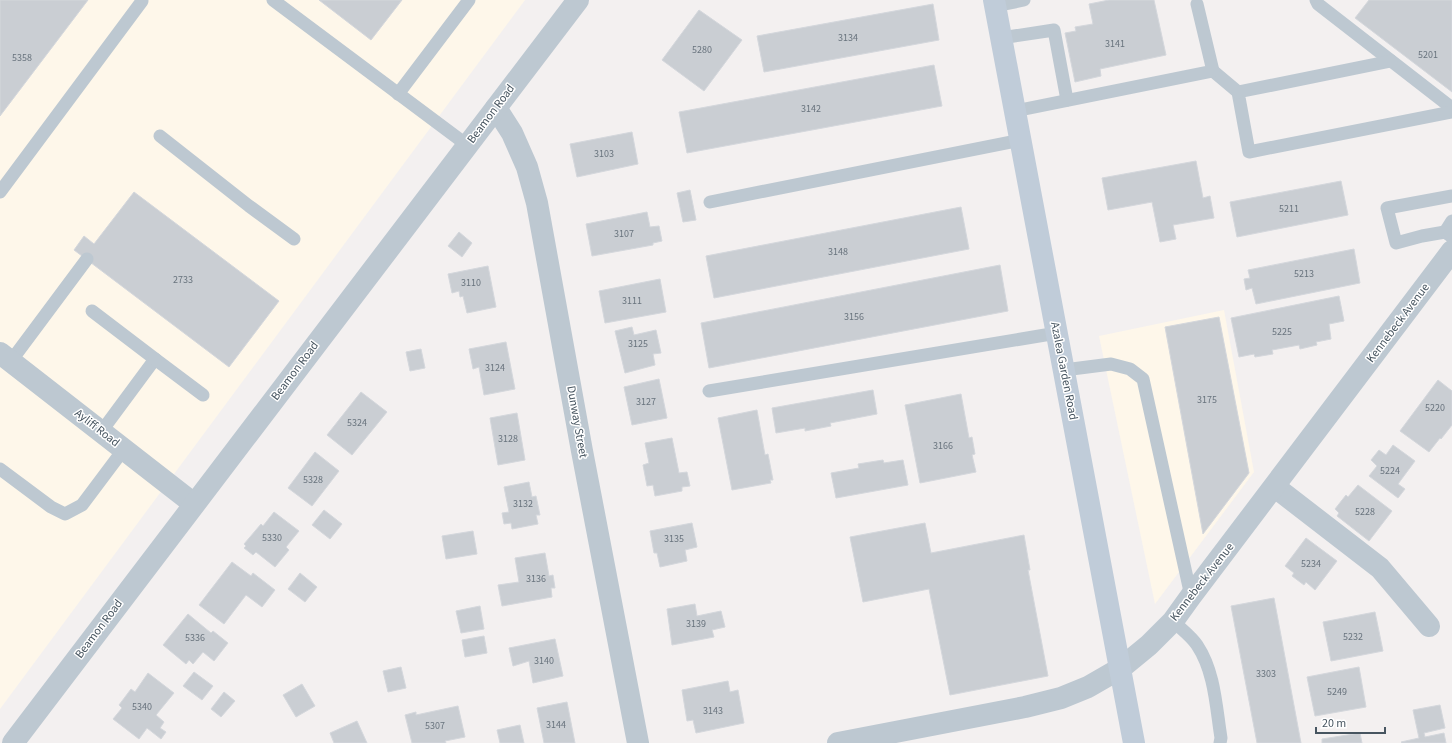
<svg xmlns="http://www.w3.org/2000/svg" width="1452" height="743" viewBox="0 0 1452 743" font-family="'Source Sans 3',sans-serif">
<rect width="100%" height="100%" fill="#f3f0f0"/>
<g fill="#fef7ea">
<polygon points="0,0 525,0 0,709"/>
<polygon points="1224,310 1254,472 1155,604 1099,336"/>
</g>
<g fill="#caced3" stroke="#d4d7dc">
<polygon points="0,0 88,0 0,116"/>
<polygon points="319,0 402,0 371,40"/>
<polygon points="1109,0 1154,0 1166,55 1100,69 1101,76 1075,82 1065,33 1076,31 1075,27 1093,24 1089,4"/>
<polygon points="1369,0 1452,0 1452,92 1355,18"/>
<polygon points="933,4 939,40 764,72 757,36"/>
<polygon points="699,10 742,40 704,91 662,60"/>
<polygon points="934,65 942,106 687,153 679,112"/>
<polygon points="632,132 638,164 577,177 570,144"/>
<polygon points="1196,161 1203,198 1210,196 1214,218 1173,225 1176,239 1160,242 1152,202 1108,210 1102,178"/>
<polygon points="1341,181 1348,215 1237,237 1230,202"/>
<polygon points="690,190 696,220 683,222 677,193"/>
<polygon points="134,192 279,301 229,367 74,250 84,236 94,244"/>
<polygon points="961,207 969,249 714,298 706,256"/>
<polygon points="647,212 650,227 659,226 662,241 653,243 653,245 592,256 586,224"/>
<polygon points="459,232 472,243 462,257 448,246"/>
<polygon points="1354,249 1360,283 1256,304 1252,288 1246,290 1244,279 1250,278 1248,270"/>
<polygon points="1000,265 1008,311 709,368 701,323"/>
<polygon points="488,266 496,307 467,313 463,296 460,297 459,291 452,293 448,274"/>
<polygon points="660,279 666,312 605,323 599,291"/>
<polygon points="1339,296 1344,321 1329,324 1331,339 1316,342 1317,345 1300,349 1299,345 1272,350 1273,354 1255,357 1254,354 1239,357 1231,318"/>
<polygon points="1219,317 1249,473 1203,534 1165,327"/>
<polygon points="632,327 634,335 656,330 661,353 653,354 655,365 625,373 615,331"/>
<polygon points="506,342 515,389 484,395 479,367 473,369 469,349"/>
<polygon points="421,349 425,368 410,371 406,352"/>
<polygon points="659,379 667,418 632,425 624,387"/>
<polygon points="1438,380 1452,391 1452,425 1441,439 1440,438 1429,452 1400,431"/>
<polygon points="873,390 877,414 830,423 831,426 805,431 805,428 776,433 772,408"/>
<polygon points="361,392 387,412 352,455 327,435"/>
<polygon points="961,394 969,438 972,437 975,454 972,455 976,472 920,483 905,405"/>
<polygon points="757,410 765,455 768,454 773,480 770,480 771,483 732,490 718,418"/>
<polygon points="517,413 525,460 498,465 490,418"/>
<polygon points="672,438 679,473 687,472 690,486 682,487 682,491 655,496 653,485 647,486 643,465 649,463 645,443"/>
<polygon points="1393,445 1415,461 1398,484 1405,489 1398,498 1369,476 1377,466 1371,460 1379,450 1386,455"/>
<polygon points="315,452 339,471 312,506 288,488"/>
<polygon points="883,460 884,463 903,460 908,485 836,498 831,473 859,468 858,464"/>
<polygon points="529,482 532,497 536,496 540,515 536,515 538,524 512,529 511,523 504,524 502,513 509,512 504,487"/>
<polygon points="1358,485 1392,511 1369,541 1337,516 1339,513 1335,509 1346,495 1348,497"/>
<polygon points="324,510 342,524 330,539 312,525"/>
<polygon points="274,512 299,531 286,547 289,550 275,567 256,552 253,555 244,548 246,546 244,544 261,524 263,526"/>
<polygon points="692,523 697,547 685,550 687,561 660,567 657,553 654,553 650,531"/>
<polygon points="925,523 931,553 1024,535 1030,570 1028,570 1048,676 950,695 929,589 863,602 850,537"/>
<polygon points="473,531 477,554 446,559 442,536"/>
<polygon points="1306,538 1337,561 1315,590 1306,582 1304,585 1292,576 1294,573 1285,566"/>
<polygon points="545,553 549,576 553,575 555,588 551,588 552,597 502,606 498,585 519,582 515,558"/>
<polygon points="232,562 251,576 253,573 275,590 262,607 246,595 224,624 199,605"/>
<polygon points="300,573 317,587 305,602 288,589"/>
<polygon points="1274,598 1301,743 1257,743 1231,606"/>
<polygon points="695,604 697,616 721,611 725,627 712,630 714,637 672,645 667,609"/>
<polygon points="480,606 484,629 461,633 456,611"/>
<polygon points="1375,612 1383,651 1331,661 1323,622"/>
<polygon points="188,614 211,633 213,631 228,643 214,661 203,652 193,664 189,660 186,664 163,645"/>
<polygon points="484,636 487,653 465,657 462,640"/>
<polygon points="555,639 563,676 533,683 529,661 513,666 509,648"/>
<polygon points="401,667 406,688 388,692 383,671"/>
<polygon points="1359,667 1366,707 1315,716 1307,677"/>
<polygon points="194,672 213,686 202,700 183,686"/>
<polygon points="148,673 174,693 156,715 164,722 160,728 166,732 161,739 147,728 139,739 113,719 122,708 119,705 131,689 135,692"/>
<polygon points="728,681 730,692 738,690 744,723 696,733 693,720 687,721 682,690"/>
<polygon points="302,684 315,706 296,717 283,695"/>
<polygon points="224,692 235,701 221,717 211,709"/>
<polygon points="567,702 575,743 544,743 537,708"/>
<polygon points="1440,705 1445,728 1424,733 1425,737 1444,733 1446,743 1402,743 1401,742 1419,738 1413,710"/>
<polygon points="458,706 465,737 445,741 446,743 412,743 405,715 416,712 416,715"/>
<polygon points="357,721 367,743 334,743 330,733"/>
<polygon points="520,725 524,743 500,743 497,730"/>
<polygon points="1360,733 1362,743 1322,743 1322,739"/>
</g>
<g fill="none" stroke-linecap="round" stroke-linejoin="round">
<g stroke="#bdc8d1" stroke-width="13">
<polyline points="273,0 467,145"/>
<polyline points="1316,0 1318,4 1452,108"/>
<polyline points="995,6 1024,0"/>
<polyline points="1001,38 1054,30 1067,100"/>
<polyline points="1391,61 1238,92 1249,152 1452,112"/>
<polyline points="1213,71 1238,92"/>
<polyline points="398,94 469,0"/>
<polyline points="1015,111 1213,71 1197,4"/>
<polyline points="160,136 249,206 294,239"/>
<polyline points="0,192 142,1"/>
<polyline points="1452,196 1387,208 1396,243 1422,236 1445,232 1452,237"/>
<polyline points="710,202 1021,140"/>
<polyline points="1445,232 1452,221"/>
<polyline points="92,311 155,359 101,432"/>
<polyline points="155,359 203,395"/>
<polyline points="11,361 87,259"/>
<polyline points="1064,370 1111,364 1130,369 1143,379 1191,596"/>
<polyline points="709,391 1057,333"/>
<polyline points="0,469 51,507 65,514 82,505 124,449"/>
<path d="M 1173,621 C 1180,628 1191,636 1197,645 C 1215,672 1216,707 1221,738 L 1220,743"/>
</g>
<g stroke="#bdc8d1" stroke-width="22">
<polyline points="496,108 512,133 527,167 537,203 582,451 638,743"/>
<polyline points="0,353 194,504"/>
<polyline points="1275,487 1380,568 1429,626"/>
<polyline points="13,743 578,0"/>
<polyline points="838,743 1025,707 1061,698 1088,687 1121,668 1149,645 1173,621 1191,596 1452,251"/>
</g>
<polyline stroke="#c0ccd9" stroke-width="22" points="994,0 1134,743"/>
</g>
<g text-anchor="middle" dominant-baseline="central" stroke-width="3" stroke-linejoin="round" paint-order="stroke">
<g font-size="10" fill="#68737d">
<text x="848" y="38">3134</text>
<text x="1115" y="44">3141</text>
<text x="702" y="50">5280</text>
<text x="1428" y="55">5201</text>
<text x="22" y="58">5358</text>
<text x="811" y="109">3142</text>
<text x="604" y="154">3103</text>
<text x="1289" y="209">5211</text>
<text x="624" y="234">3107</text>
<text x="838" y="252">3148</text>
<text x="1304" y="274">5213</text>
<text x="183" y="280">2733</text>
<text x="471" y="283">3110</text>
<text x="632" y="301">3111</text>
<text x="854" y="317">3156</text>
<text x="1282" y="332">5225</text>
<text x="638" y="344">3125</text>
<text x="495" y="368">3124</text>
<text x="1207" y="400">3175</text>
<text x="646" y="402">3127</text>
<text x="1435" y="408">5220</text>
<text x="357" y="423">5324</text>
<text x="508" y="439">3128</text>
<text x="943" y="446">3166</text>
<text x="1390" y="471">5224</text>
<text x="313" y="480">5328</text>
<text x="523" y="504">3132</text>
<text x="1365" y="512">5228</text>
<text x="272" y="538">5330</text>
<text x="674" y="539">3135</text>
<text x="1311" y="564">5234</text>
<text x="536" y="579">3136</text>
<text x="696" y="624">3139</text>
<text x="1353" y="637">5232</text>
<text x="195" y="638">5336</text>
<text x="544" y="661">3140</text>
<text x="1266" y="674">3303</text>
<text x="1337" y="692">5249</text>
<text x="142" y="707">5340</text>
<text x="713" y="711">3143</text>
<text x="556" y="725">3144</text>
<text x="435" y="726">5307</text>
</g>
<g font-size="12" fill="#475560" stroke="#fff">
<text transform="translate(491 114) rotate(-53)">Beamon Road</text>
<text transform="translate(1398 323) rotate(-53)">Kennebeck Avenue</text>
<text transform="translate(295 371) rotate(-53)">Beamon Road</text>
<text transform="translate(1064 371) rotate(79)">Azalea Garden Road</text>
<text transform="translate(577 422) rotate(80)">Dunway Street</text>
<text transform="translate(97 428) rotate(38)">Ayliff Road</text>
<text transform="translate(1202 582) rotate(-52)">Kennebeck Avenue</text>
<text transform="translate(99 629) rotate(-53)">Beamon Road</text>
</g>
</g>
<path d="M1316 727v6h69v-6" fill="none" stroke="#475560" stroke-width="2"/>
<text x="1322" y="727" font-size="12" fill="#475560" stroke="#ffffff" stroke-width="3" paint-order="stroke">20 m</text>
</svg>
